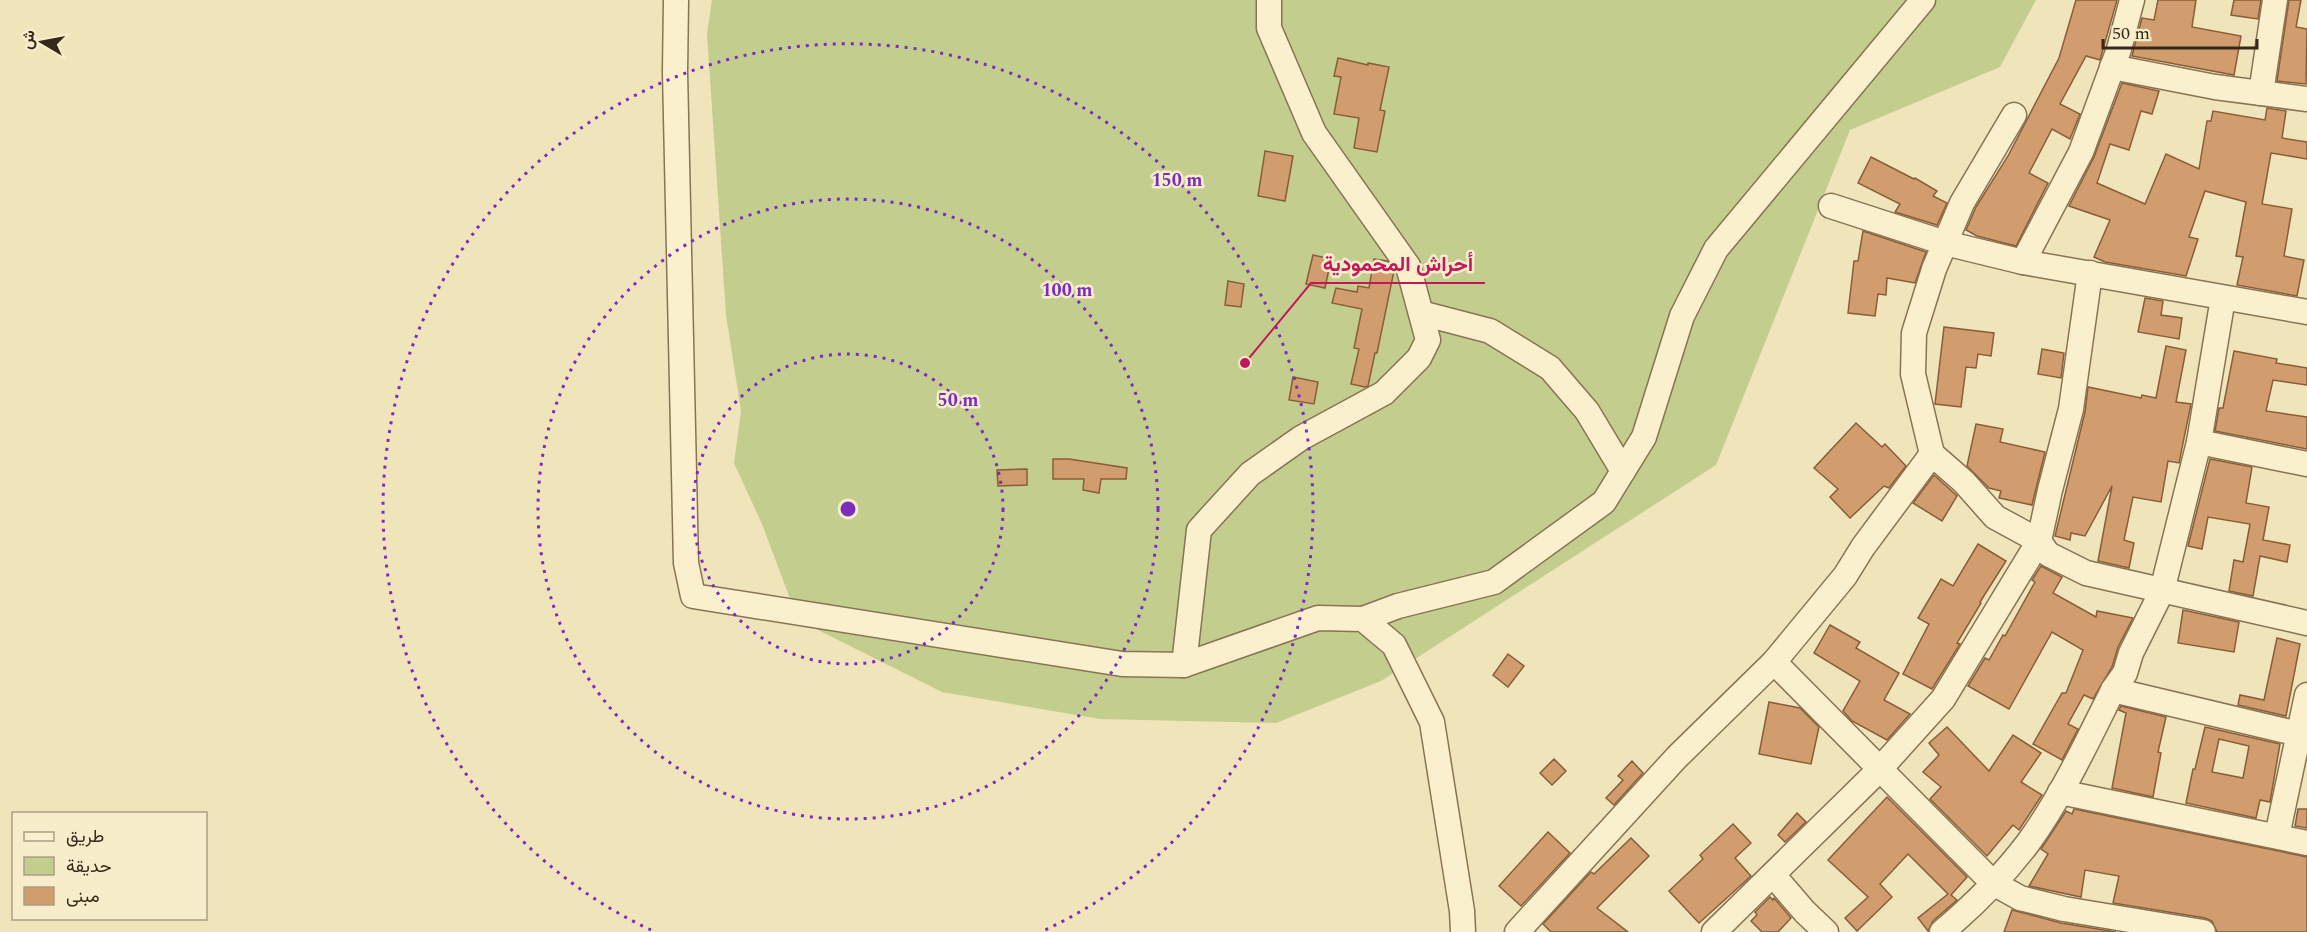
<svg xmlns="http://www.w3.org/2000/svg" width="2307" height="932" viewBox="0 0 2307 932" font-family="Spectral,Vazirmatn,serif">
<rect width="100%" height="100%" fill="#f0e4bb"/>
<polygon fill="#c3ce8e" points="712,0 2036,0 2000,67 1850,130 1716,465 1381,681 1276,723 1100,719 942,692 798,620 762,524 734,463 741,411 726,315 707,34"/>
<g fill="#d19d6e" stroke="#895d38" stroke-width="1.5" fill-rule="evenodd">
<polygon points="2076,0 2117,0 2100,60 2086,56 2060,104 2080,114 2070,139 2052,129 2029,173 2048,183 2016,246 1977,236 1966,230 1976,207 2008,156 2059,58"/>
<polygon points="2158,0 2196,0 2192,27 2241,36 2234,75 2132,56 2142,18 2154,20"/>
<polygon points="2234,0 2261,0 2258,19 2231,15"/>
<polygon points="2289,0 2301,0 2296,27 2307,29 2306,84 2277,81"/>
<polygon points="1338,58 1368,65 1368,63 1389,67 1380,110 1385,111 1377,152 1354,148 1359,118 1334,114 1341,77 1334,76"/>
<polygon points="2122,83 2159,91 2152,114 2141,111 2129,150 2110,144 2097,183 2145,204 2166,154 2199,169 2207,121 2211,121 2213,111 2265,120 2267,108 2286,111 2282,138 2307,142 2307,159 2271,153 2262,204 2292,209 2284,256 2304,260 2297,296 2237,285 2243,257 2236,256 2246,202 2205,191 2189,237 2198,239 2186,276 2105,262 2094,257 2110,220 2069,206 2094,157"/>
<polygon points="1265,151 1293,156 1285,201 1258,196"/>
<polygon points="1871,157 1914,179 1915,178 1937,191 1933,196 1947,203 1937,225 1895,212 1900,204 1858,183"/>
<polygon points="1863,231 1926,252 1915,283 1887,278 1886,295 1878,294 1875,316 1848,313 1854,261 1858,261"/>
<polygon points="1313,255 1331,259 1325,288 1306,284"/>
<polygon points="1374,259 1387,261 1394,271 1377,353 1375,353 1368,386 1365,387 1351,384 1359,349 1354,348 1362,309 1332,303 1336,288 1357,292 1358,286 1369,288"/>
<polygon points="1228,281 1244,284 1241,307 1225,305"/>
<polygon points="2145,298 2163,301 2161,315 2182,318 2179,339 2138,332"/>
<polygon points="1944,327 1994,333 1991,356 1978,354 1976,368 1966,367 1961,407 1935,404"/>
<polygon points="2166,346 2186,350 2176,402 2191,404 2179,463 2168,461 2161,502 2133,497 2124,540 2134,543 2129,568 2098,561 2112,486 2085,536 2071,533 2070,540 2055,536 2085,412 2088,387 2141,398 2142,395 2156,398"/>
<polygon points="2042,349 2064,353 2061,378 2038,374"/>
<polygon points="2234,351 2277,359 2276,363 2307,368 2307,385 2273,380 2266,411 2307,417 2307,449 2215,431 2219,408 2223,408"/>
<polygon points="1293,377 1318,382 1314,404 1289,400"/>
<polygon points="1856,423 1882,447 1885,444 1906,466 1889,488 1884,486 1850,518 1830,497 1838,489 1814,468"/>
<polygon points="1976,424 2003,429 2000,442 2045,452 2032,505 1999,498 2001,491 1989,488 1967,466"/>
<polygon points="1053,459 1069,459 1127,468 1126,479 1101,479 1099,493 1083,490 1084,479 1053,479"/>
<polygon points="2210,459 2252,467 2246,503 2269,507 2263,540 2290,545 2287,562 2260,556 2253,596 2229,591 2234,560 2243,562 2250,524 2208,517 2202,549 2188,546"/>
<polygon points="1027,469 1027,485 998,486 997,470"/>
<polygon points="1934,475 1957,496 1942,521 1913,503"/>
<polygon points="1978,544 2006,561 1980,602 1981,603 1957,643 1960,644 1932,689 1903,674 1929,624 1918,618 1941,579 1953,586"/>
<polygon points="2041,566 2062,577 2053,593 2096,617 2097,611 2133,618 2118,647 2112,667 2093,699 2084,695 2068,724 2078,729 2062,760 2033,744 2062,693 2066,693 2083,650 2052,632 2009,709 1968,686 1985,658 1989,660 2003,635 2005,636 2035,582 2032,580"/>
<polygon points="2183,610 2239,622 2234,652 2178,643"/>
<polygon points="1830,625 1860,642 1856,648 1899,673 1884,700 1910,714 1887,740 1852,721 1843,711 1860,681 1814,653"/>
<polygon points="2277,638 2300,644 2286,716 2238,705 2240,695 2264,700"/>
<polygon points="1508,654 1524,666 1508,687 1493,675"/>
<polygon points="1769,702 1800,708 1819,727 1811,764 1759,754"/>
<polygon points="2121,706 2166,717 2158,752 2161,753 2153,797 2112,788 2126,713 2119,710"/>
<polygon points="1947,727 1989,771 2013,735 2041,753 2021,782 2042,795 2019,830 2013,825 1987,856 1930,799 1941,787 1923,772 1939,755 1929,743"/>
<path d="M 2205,727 L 2280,744 L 2270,802 L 2260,800 L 2256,818 L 2186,803 L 2193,769 L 2195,769 ZM 2219,739 L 2249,746 L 2243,778 L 2212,772 Z"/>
<polygon points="1554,759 1566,771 1552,785 1540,773"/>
<polygon points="1632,761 1643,773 1614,805 1606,798 1623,780 1618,776"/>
<polygon points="1887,797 1967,877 1951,895 1957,900 1933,921 1928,931 1918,918 1948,894 1908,854 1880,884 1892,897 1857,931 1845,918 1868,897 1828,860"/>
<polygon points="2074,809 2307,857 2307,932 2217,932 2212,921 2205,918 2113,903 2119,876 2085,870 2081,897 2029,886 2048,854 2041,849 2066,811 2072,814"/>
<polygon points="2298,809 2307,809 2307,828 2295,826"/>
<polygon points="1797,813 1806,822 1785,842 1778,835"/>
<polygon points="1733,824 1751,843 1735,858 1751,876 1699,923 1669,891 1703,859 1700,855"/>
<polygon points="1548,832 1570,853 1521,906 1499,886"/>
<polygon points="1631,838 1649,856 1597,908 1628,932 1551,932 1543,924 1591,872 1594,874"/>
<polygon points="1770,897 1773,900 1774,898 1791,918 1778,932 1762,932 1751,921 1757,915 1755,912"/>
<polygon points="2012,910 2061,923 2116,932 2004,932"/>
</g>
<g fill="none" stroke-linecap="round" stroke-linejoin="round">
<defs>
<g id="street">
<polyline points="676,0 675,72 686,563 693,596 1122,664 1184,665 1318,618 1363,619 1394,645 1432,722 1462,911 1463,932"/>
<polyline points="2112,67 2215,87 2307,99"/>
<polyline points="2261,93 2275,0"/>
<polyline points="1831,206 1945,243 2023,262 2307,312"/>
<polyline points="2023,262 2081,152 2119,49 2132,0"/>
<polyline points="1421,313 1490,331 1550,368 1587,411 1623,471"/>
<polyline points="2199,442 2307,464"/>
<polyline points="1932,454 1964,482 1995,517 2039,541 2048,554 2086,573 2307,623"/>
<polyline points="1363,619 1398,606 1494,582 1604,502 1644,437 1682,316 1716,249 1923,0"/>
<polyline points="1774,662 1993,883 2020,898 2064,909 2203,932"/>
<polyline points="1184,665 1199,530 1250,474 1301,438 1384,393 1419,358 1428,340 1408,266 1314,133 1269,28 1269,0"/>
<polyline points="2113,690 2307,736"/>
<polyline points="2060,792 2307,843"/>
<polyline points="2277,836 2307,695"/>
<polyline points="1774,876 1805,912 1826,932"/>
<polyline points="1517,932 1677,757 1774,662 1845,576 1863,547 1932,454 1913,374 1914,333 1934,269 1962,203 2014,115"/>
<polyline points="1714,932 1879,770 1943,699 2039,541 2050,490 2071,409 2090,273"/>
<path d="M 1942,932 C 1973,906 2003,876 2028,843 C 2062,796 2087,742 2113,690 L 2125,673 L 2131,653 L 2162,591 L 2199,442 L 2223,298"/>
</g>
</defs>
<use href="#street" stroke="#887354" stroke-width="27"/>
<use href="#street" stroke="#fbf0ce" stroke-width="24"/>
</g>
<g fill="none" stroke="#7b2cbf" stroke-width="3" stroke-dasharray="3 6">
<circle cx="848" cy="509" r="155"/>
<circle cx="848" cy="509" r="310"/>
<path d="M651 930A465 465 0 1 1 1045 930"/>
</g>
<circle cx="848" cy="509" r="9" fill="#7b2cbf" stroke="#f7edca" stroke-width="3"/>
<g font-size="18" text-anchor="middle" font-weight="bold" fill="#7b2cbf" stroke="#f7edca" stroke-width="5" stroke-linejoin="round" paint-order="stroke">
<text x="1177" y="186">150 m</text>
<text x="1067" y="296">100 m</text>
<text x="958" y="406">50 m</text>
</g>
<path fill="none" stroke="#c2185b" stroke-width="2" d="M1245 363L1311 283H1485"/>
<circle fill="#c2185b" stroke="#f7edca" stroke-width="2" cx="1245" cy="363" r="6"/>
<g font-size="21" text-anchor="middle" font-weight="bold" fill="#c2185b" stroke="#f7edca" stroke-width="5" stroke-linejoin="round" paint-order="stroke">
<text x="1398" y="271">أحراش المحمودية</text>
</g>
<rect x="12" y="812" width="195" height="108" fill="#f7edca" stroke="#aa9f84" stroke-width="1.5"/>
<rect x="24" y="832" width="30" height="9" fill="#fbf0ce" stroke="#aa9f84" stroke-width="1.5"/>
<text x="66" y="842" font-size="18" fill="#36291a">طريق</text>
<rect x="24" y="857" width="30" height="18" fill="#c3ce8e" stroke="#aa9f84" stroke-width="1.5"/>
<text x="66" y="872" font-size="18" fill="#36291a">حديقة</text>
<rect x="24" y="887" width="30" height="18" fill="#d19d6e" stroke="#aa9f84" stroke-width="1.5"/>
<text x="66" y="902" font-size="18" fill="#36291a">مبنى</text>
<g transform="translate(42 42) rotate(280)" stroke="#f7edca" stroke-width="4.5" paint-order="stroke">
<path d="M0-4.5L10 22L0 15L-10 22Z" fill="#36291a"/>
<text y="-9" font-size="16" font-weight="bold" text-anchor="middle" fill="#36291a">ش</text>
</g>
<path d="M2103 39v9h154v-9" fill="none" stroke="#36291a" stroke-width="3"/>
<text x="2112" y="39" font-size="18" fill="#36291a" stroke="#f7edca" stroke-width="4.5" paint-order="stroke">50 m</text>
</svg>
